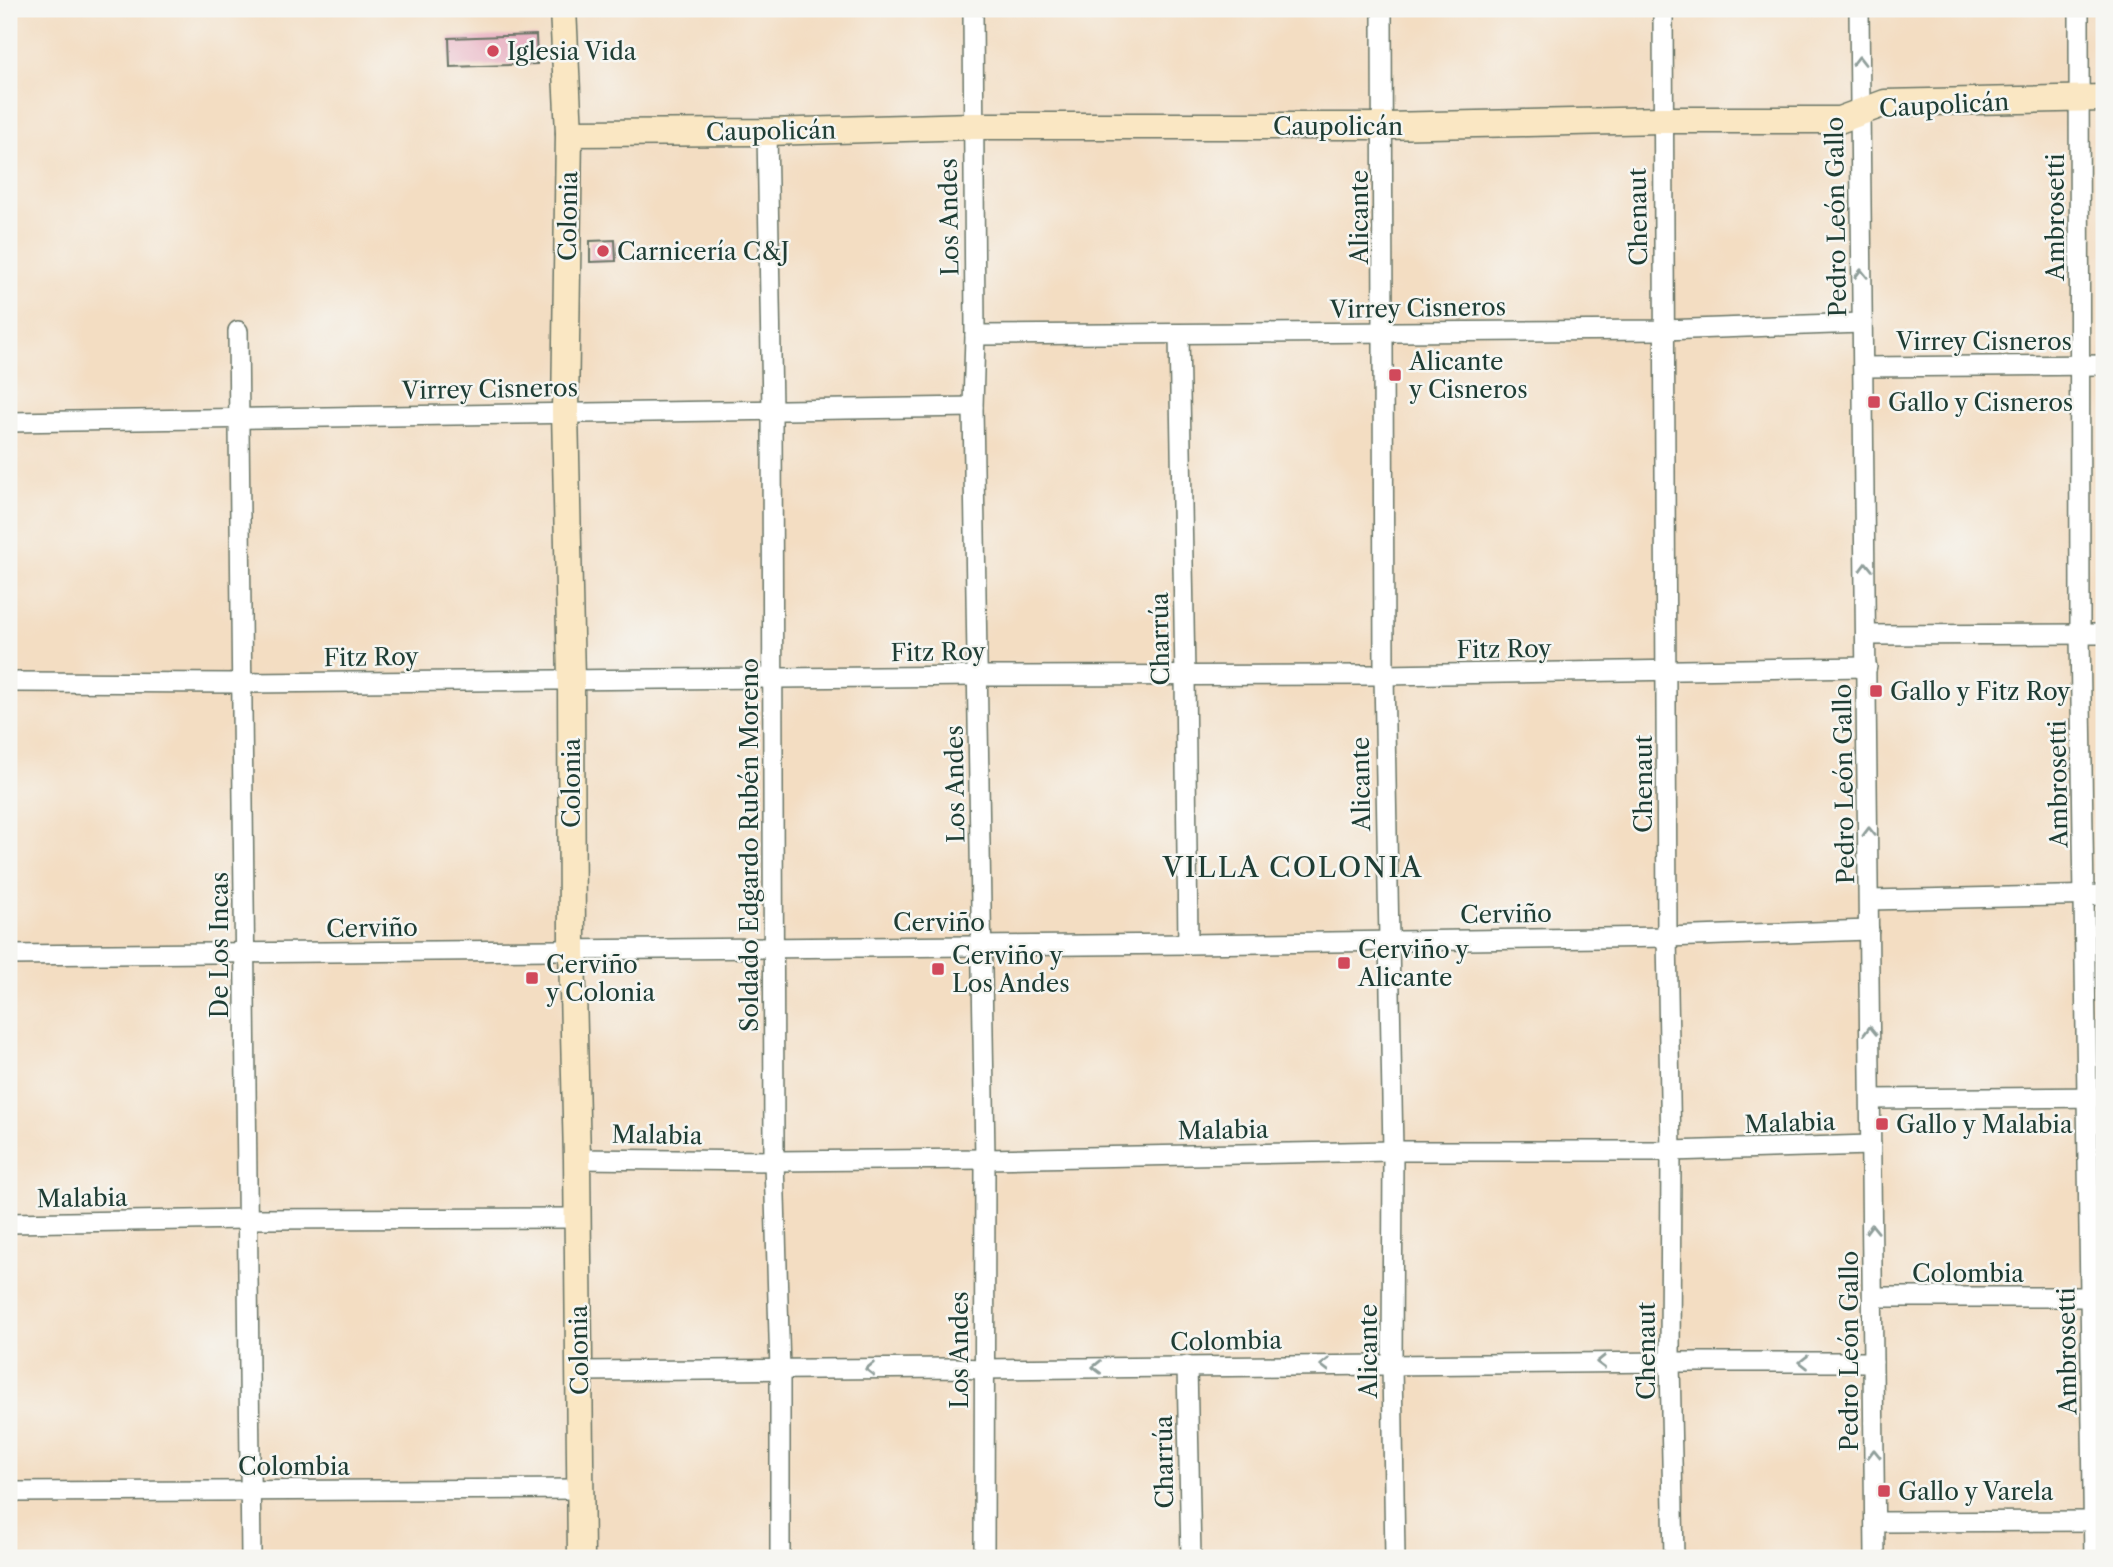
<svg xmlns="http://www.w3.org/2000/svg" width="2113" height="1567" viewBox="0 0 2113 1567" font-family="'Libre Caslon Text',serif">
<rect width="100%" height="100%" fill="#f6f6f2"/>
<filter id="ink" filterUnits="userSpaceOnUse"><feTurbulence type="fractalNoise" baseFrequency=".0143" numOctaves="2"/><feDisplacementMap in="SourceGraphic" scale="14" xChannelSelector="R" yChannelSelector="G"/><feConvolveMatrix kernelMatrix="1 2 1 2 8 2 1 2 1" color-interpolation-filters="sRGB"/></filter>
<filter id="wash" filterUnits="userSpaceOnUse"><feTurbulence type="fractalNoise" baseFrequency=".00686" numOctaves="4" result="noise"/><feDisplacementMap in="SourceGraphic" scale="28" xChannelSelector="R" yChannelSelector="G"/><feGaussianBlur stdDeviation="1.57" result="paint"/><feColorMatrix in="noise" values="0 0 0 0 0 0 0 0 0 0 0 0 0 0 0 0 0 1.4 0 .05"/><feComposite in="paint" operator="in"/></filter>
<g filter="url(#wash)">
<rect width="100%" height="100%" fill="#f3ddc2"/>
<g id="blocks">
<g fill="#e8abbe">
<polygon points="536,35 537,64 450,67 449,38"/>
<polygon points="615,240 616,261 590,262 590,241"/>
</g>
</g>
</g>
<g filter="url(#ink)">
<use href="#blocks" fill-opacity="0" stroke="#697566" stroke-width="2"/>
<g fill="none" stroke-linecap="round" stroke-linejoin="round">
<defs>
<g id="street">
<polyline points="973,9 975,335 973,407 985,1159 984,1558"/>
<polyline points="1382,9 1384,675 1393,1151 1392,1364 1395,1558"/>
<polyline points="1663,9 1667,937 1671,1151 1670,1362 1674,1558"/>
<polyline points="1859,9 1875,1558"/>
<polyline points="2079,9 2080,635 2094,1558"/>
<polyline points="767,132 772,409 774,1161 780,1371 780,1558"/>
<polyline points="238,331 251,1558"/>
<polyline points="1179,334 1185,676 1188,944"/>
<polyline points="975,335 1664,330 1862,323"/>
<polyline points="1863,367 2104,365"/>
<polyline points="9,422 973,407"/>
<polyline points="1867,635 2104,634"/>
<polyline points="9,682 243,683 978,676 1384,675 1867,667"/>
<polyline points="1869,900 2104,895"/>
<polyline points="9,955 1188,944 1667,937 1869,930"/>
<polyline points="1871,1099 2104,1097"/>
<polyline points="577,1159 774,1161 985,1159 1393,1151 1671,1151 1871,1145"/>
<polyline points="9,1223 246,1219 577,1218"/>
<polyline points="1873,1297 2103,1297"/>
<polyline points="1187,1366 1191,1558"/>
<polyline points="579,1371 954,1368 983,1369 1670,1362 1873,1362"/>
<polyline points="9,1492 580,1489"/>
<polyline points="1875,1522 2104,1521"/>
</g>
<g id="secondary">
<polyline points="563,9 569,133 565,412 571,679 572,949 577,1159 581,1558"/>
<polyline points="569,133 767,132 973,126 1384,126 1662,120 1839,120 1885,103 2104,98"/>
</g>
</defs>
<use href="#street" stroke="#697566" stroke-width="22"/>
<use href="#secondary" stroke="#697566" stroke-width="29"/>
<use href="#street" stroke="#fff" stroke-width="19"/>
<use href="#secondary" stroke="#fae7c3" stroke-width="26"/>
</g>
<defs><path id="oneway-chevron" d="M-2-3.5L2.5 0L-2 3.5" fill="none" stroke-width="1.6" stroke-linecap="round" stroke-linejoin="round" transform="scale(1.75)"/></defs>
<g stroke="#8f9e9a">
<use href="#oneway-chevron" transform="translate(1859 61) rotate(-90)"/>
<use href="#oneway-chevron" transform="translate(1861 274) rotate(-91)"/>
<use href="#oneway-chevron" transform="translate(1866 567) rotate(-91)"/>
<use href="#oneway-chevron" transform="translate(1869 832) rotate(-91)"/>
<use href="#oneway-chevron" transform="translate(1870 1031) rotate(-91)"/>
<use href="#oneway-chevron" transform="translate(1872 1229) rotate(-91)"/>
<use href="#oneway-chevron" transform="translate(1601 1362) rotate(179)"/>
<use href="#oneway-chevron" transform="translate(1804 1362) rotate(-180)"/>
<use href="#oneway-chevron" transform="translate(1325 1365) rotate(180)"/>
<use href="#oneway-chevron" transform="translate(1097 1367) rotate(179)"/>
<use href="#oneway-chevron" transform="translate(870 1369) rotate(179)"/>
<use href="#oneway-chevron" transform="translate(1874 1454) rotate(-91)"/>
</g>
</g>
<g fill="#d1495b" stroke="#f6f6f2" stroke-width="2.5">
<circle cx="493" cy="51" r="7"/>
<circle cx="603" cy="251" r="7"/>
<rect x="1388" y="368" width="14" height="14" rx="3.5"/>
<rect x="1867" y="395" width="14" height="14" rx="3.5"/>
<rect x="1869" y="684" width="14" height="14" rx="3.5"/>
<rect x="1337" y="956" width="14" height="14" rx="3.5"/>
<rect x="931" y="962" width="14" height="14" rx="3.5"/>
<rect x="525" y="971" width="14" height="14" rx="3.5"/>
<rect x="1875" y="1117" width="14" height="14" rx="3.5"/>
<rect x="1877" y="1484" width="14" height="14" rx="3.5"/>
</g>
<g text-anchor="middle" dominant-baseline="central" stroke-width="5" stroke-linejoin="round" paint-order="stroke">
<g font-size="24" fill="#1f3d34" stroke="#f6f6f2" text-anchor="start">
<text x="507" y="51">Iglesia Vida</text>
<text x="617" y="251">Carnicería C&amp;J</text>
<text x="1409" y="361">Alicante<tspan x="1409" dy="28">y Cisneros</tspan></text>
<text x="1888" y="402">Gallo y Cisneros</text>
<text x="1890" y="691">Gallo y Fitz Roy</text>
<text x="1358" y="949">Cerviño y<tspan x="1358" dy="28">Alicante</tspan></text>
<text x="952" y="955">Cerviño y<tspan x="952" dy="28">Los Andes</tspan></text>
<text x="546" y="964">Cerviño<tspan x="546" dy="28">y Colonia</tspan></text>
<text x="1896" y="1124">Gallo y Malabia</text>
<text x="1898" y="1491">Gallo y Varela</text>
</g>
<g font-size="24" fill="#1f3d34" stroke="#f6f6f2">
<text transform="translate(1944 105) rotate(-3)">Caupolicán</text>
<text x="1338" y="126">Caupolicán</text>
<text transform="translate(771 131) rotate(-1)">Caupolicán</text>
<text transform="translate(568 216) rotate(-89)">Colonia</text>
<text transform="translate(949 217) rotate(-91)">Los Andes</text>
<text transform="translate(1359 217) rotate(-90)">Alicante</text>
<text transform="translate(1638 217) rotate(-91)">Chenaut</text>
<text transform="translate(1836 217) rotate(-91)">Pedro León Gallo</text>
<text transform="translate(2055 217) rotate(-90)">Ambrosetti</text>
<text transform="translate(1418 308) rotate(-1)">Virrey Cisneros</text>
<text x="1984" y="341">Virrey Cisneros</text>
<text transform="translate(490 389) rotate(-1)">Virrey Cisneros</text>
<text transform="translate(1160 639) rotate(-91)">Charrúa</text>
<text transform="translate(1504 649) rotate(-1)">Fitz Roy</text>
<text transform="translate(938 652) rotate(-1)">Fitz Roy</text>
<text transform="translate(371 657) rotate(-1)">Fitz Roy</text>
<text transform="translate(571 783) rotate(-90)">Colonia</text>
<text transform="translate(955 784) rotate(-91)">Los Andes</text>
<text transform="translate(1361 784) rotate(-91)">Alicante</text>
<text transform="translate(1643 784) rotate(-90)">Chenaut</text>
<text transform="translate(1844 784) rotate(-91)">Pedro León Gallo</text>
<text transform="translate(2058 784) rotate(-91)">Ambrosetti</text>
<text transform="translate(749 845) rotate(-90)">Soldado Edgardo Rubén Moreno</text>
<text transform="translate(1506 914) rotate(-1)">Cerviño</text>
<text x="939" y="922">Cerviño</text>
<text transform="translate(372 928) rotate(-1)">Cerviño</text>
<text transform="translate(219 945) rotate(-90)">De Los Incas</text>
<text transform="translate(1790 1123) rotate(-2)">Malabia</text>
<text transform="translate(1223 1130) rotate(-1)">Malabia</text>
<text transform="translate(657 1135) rotate(1)">Malabia</text>
<text transform="translate(82 1198) rotate(-1)">Malabia</text>
<text x="1968" y="1273">Colombia</text>
<text transform="translate(1226 1341) rotate(-1)">Colombia</text>
<text transform="translate(579 1350) rotate(-91)">Colonia</text>
<text transform="translate(959 1350) rotate(-90)">Los Andes</text>
<text transform="translate(1368 1351) rotate(-90)">Alicante</text>
<text transform="translate(1646 1351) rotate(-90)">Chenaut</text>
<text transform="translate(1849 1351) rotate(-90)">Pedro León Gallo</text>
<text transform="translate(2067 1351) rotate(-91)">Ambrosetti</text>
<text transform="translate(1164 1462) rotate(-91)">Charrúa</text>
<text x="294" y="1466">Colombia</text>
</g>
<g font-size="28" letter-spacing="2" fill="#1f3d34" stroke="#f6f6f2">
<text x="1293" y="867">VILLA COLONIA</text>
</g>
</g>
<rect width="2113" height="1567" fill="none" stroke="#f6f6f2" stroke-width="35"/>
</svg>
